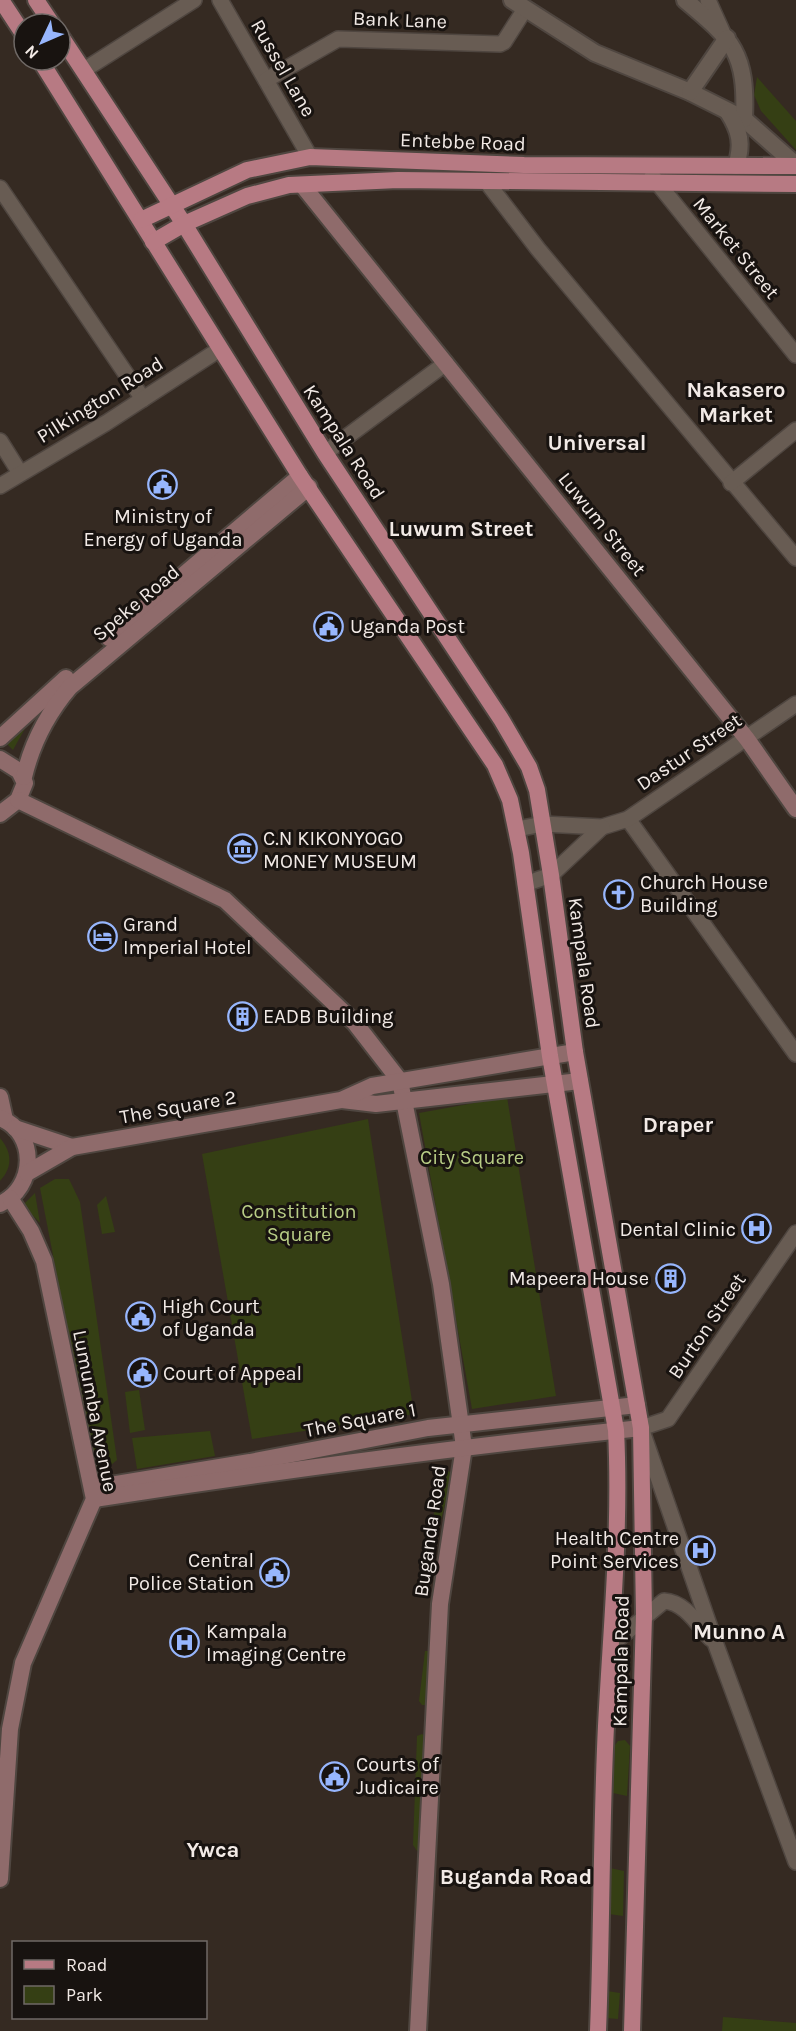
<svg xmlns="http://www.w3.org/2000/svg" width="796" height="2031" viewBox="0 0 796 2031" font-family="Karla,sans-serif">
<rect width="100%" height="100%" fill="#352a22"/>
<g fill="#353f14">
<polygon points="757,77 796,121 796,150 761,111 754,95"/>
<polygon points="39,693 42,698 13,750 0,737 0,726"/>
<polygon points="507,1097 556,1396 472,1409 419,1113"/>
<polygon points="368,1119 414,1414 252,1439 202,1154"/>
<path d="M 0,1138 C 12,1152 13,1167 0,1181 Z"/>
<polygon points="55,1179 69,1179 80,1202 117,1460 111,1465 94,1467 40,1188"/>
<polygon points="35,1193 40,1223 23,1205"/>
<polygon points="106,1196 115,1232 102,1234 97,1205"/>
<polygon points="139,1390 145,1430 130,1433 125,1392"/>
<polygon points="210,1431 215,1456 137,1469 132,1438"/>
<polygon points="445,1470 450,1472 452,1478 439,1528 432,1524 441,1474"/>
<polygon points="425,1651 429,1651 431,1656 427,1705 422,1705 419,1701"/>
<polygon points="422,1734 427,1737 422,1849 417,1851 413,1845 417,1736"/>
<polygon points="625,1740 630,1746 627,1796 613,1793 615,1745 618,1741"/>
<polygon points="610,1868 624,1871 623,1916 609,1914"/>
<polygon points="607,1991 620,1993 618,2019 606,2018"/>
<polygon points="723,2017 796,2023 796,2031 722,2031"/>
</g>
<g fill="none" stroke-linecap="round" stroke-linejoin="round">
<defs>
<g id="minor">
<polyline points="220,0 310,157"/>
<polyline points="708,0 722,31"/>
<polyline points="84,70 194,0"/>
<polyline points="266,80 338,39 500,44 504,42 525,9"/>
<polyline points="652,176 796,355"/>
<polyline points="486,181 538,249 796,558"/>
<polyline points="0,188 143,399"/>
<polyline points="0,441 20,473"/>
<polyline points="325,453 446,363"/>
<polyline points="731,483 796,430"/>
<polyline points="0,486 106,423 220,349"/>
<polyline points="628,819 796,1054"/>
<polyline points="517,829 543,824 602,827 628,819 796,704"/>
<polyline points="525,884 551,875 602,827"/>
<polyline points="796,1233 668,1419 641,1428 716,1645 796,1862"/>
<path d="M 611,1645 L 664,1601 C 685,1602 698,1625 711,1639"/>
</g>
<g id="tertiary">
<polyline points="512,0 595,53 690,92 744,119 796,165"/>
<path d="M 685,0 C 733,40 747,53 744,119"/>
<polyline points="690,92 727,38"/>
<path d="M 728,112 C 740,131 743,144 736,166"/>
</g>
<g id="secondary">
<polyline points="303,186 747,739 796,809"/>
<polyline points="109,638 300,476"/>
<polyline points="0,738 66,678"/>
<polyline points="0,759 19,771 25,783 18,800 0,814"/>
<path d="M 24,777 C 32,743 47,714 70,687 L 309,487"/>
<polyline points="18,800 225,900 355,1023 400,1081 441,1284 464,1447 440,1604 418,2031"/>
<polyline points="0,1097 5,1120"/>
<polyline points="342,1100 376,1104 580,1081"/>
<path d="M 0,1118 C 38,1133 36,1188 0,1204"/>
<polyline points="15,1128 72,1147"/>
<polyline points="27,1173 72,1147 341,1100 372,1086 575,1052"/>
<polyline points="92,1488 250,1462 428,1428 637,1405"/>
<path d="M 94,1499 C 276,1471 459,1447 641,1428"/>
<polyline points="0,1879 10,1729 23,1663 94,1499 44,1261 31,1231 10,1198"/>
</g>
<g id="primary">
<polyline points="1,0 24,35"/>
<polyline points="36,0 52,24"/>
<polyline points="60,35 184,224 325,453 501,719 529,767 537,790 551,875 575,1052 641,1428 644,1616 632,2031"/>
<path d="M 40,60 L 300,476 L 495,765 L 510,800 L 521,853 L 550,1056 L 616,1430 C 621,1529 611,1628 606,1726 C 601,1828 602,1929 598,2031"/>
<polyline points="141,220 247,170 310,157 524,165 796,166"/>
<polyline points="153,242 184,224 247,196 289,185 398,180 796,184"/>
</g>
</defs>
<use href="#minor" stroke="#4f4640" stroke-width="18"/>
<use href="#tertiary" stroke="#4f4640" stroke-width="20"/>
<use href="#secondary" stroke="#4f4640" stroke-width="20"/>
<use href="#primary" stroke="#4f4640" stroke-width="20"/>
<use href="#minor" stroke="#685c53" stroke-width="15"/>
<use href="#tertiary" stroke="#685c53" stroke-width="16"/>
<use href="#secondary" stroke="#8f6b6b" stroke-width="16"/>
<use href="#primary" stroke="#b77a83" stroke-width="16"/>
</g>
<defs>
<symbol id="civic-ring" viewBox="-11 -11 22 22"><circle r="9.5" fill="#181310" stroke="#97b6fd" stroke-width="1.5"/><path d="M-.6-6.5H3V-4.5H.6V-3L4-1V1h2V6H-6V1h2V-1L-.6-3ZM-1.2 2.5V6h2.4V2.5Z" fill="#97b6fd"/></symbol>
<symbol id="museum-ring" viewBox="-11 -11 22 22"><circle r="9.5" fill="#181310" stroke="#97b6fd" stroke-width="1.5"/><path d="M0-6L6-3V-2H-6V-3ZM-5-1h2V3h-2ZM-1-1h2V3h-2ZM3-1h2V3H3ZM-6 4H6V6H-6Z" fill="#97b6fd"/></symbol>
<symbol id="church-ring" viewBox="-11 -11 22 22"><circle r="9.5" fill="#181310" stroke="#97b6fd" stroke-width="1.5"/><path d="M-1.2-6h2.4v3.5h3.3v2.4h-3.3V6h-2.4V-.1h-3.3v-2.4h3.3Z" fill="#97b6fd"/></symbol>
<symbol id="hotel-ring" viewBox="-11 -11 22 22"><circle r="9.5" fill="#181310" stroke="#97b6fd" stroke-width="1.5"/><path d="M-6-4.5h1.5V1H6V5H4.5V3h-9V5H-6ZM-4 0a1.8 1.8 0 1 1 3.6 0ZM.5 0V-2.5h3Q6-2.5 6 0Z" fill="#97b6fd"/></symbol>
<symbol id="building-ring" viewBox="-11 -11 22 22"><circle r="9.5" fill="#181310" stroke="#97b6fd" stroke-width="1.5"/><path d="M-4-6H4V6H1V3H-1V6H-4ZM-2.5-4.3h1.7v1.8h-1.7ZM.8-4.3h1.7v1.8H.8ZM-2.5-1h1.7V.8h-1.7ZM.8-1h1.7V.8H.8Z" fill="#97b6fd"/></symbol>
<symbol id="hospital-ring" viewBox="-11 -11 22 22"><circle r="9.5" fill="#181310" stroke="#97b6fd" stroke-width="1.5"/><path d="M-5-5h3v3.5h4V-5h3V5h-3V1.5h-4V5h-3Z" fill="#97b6fd"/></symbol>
</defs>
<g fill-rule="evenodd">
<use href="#civic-ring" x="146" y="468" width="33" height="33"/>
<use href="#civic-ring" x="312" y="610" width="33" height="33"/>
<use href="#museum-ring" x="226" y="832" width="33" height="33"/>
<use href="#church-ring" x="602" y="878" width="33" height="33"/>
<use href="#hotel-ring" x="86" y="920" width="33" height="33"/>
<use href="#building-ring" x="226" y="1000" width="33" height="33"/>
<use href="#hospital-ring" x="740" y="1212" width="33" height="33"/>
<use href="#building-ring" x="654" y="1262" width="33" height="33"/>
<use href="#civic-ring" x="124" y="1300" width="33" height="33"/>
<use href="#civic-ring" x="126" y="1356" width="33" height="33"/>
<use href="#hospital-ring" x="684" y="1534" width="33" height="33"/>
<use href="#civic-ring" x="258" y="1556" width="33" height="33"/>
<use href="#hospital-ring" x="168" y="1626" width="33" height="33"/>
<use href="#civic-ring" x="318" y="1760" width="33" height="33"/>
</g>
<g text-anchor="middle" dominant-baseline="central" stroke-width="6" stroke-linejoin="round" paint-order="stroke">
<g font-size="20" fill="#f2eae6" stroke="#181310">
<text transform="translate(400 20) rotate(2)">Bank Lane</text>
<text transform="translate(283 68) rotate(60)">Russel Lane</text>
<text transform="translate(463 142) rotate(2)">Entebbe Road</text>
<text transform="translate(736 248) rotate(51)">Market Street</text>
<text transform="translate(100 400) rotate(-32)">Pilkington Road</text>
<text transform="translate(344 442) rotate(57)">Kampala Road</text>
<text transform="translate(602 524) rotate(51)">Luwum Street</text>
<text transform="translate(136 603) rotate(-40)">Speke Road</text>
<text transform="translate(689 752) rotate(-34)">Dastur Street</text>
<text transform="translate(584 963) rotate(82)">Kampala Road</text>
<text transform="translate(178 1107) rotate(-10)">The Square 2</text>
<text transform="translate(707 1326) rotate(-56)">Burton Street</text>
<text transform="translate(95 1411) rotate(79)">Lumumba Avenue</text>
<text transform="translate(360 1420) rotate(-11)">The Square 1</text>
<text transform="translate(430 1531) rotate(-82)">Buganda Road</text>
<text transform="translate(621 1661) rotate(-89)">Kampala Road</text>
</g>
<g font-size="20" fill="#f2eae6" stroke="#181310" text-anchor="start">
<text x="163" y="516" text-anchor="middle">Ministry of<tspan x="163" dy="23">Energy of Uganda</tspan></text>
<text x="350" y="626">Uganda Post</text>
<text x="263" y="838">C.N KIKONYOGO<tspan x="263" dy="23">MONEY MUSEUM</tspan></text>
<text x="640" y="882">Church House<tspan x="640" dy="23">Building</tspan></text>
<text x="123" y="924">Grand<tspan x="123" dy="23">Imperial Hotel</tspan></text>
<text x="263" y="1016">EADB Building</text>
<text x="736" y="1229" text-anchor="end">Dental Clinic</text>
<text x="649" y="1278" text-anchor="end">Mapeera House</text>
<text x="162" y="1306">High Court<tspan x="162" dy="23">of Uganda</tspan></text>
<text x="163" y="1373">Court of Appeal</text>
<text x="679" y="1538" text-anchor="end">Health Centre<tspan x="679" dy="23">Point Services</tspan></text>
<text x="254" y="1560" text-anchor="end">Central<tspan x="254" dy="23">Police Station</tspan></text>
<text x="206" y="1631">Kampala<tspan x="206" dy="23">Imaging Centre</tspan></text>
<text x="356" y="1764">Courts of<tspan x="356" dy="23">Judicaire</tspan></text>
</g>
<g font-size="20" fill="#b9ce86" stroke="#181310">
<text x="472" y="1157">City Square</text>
<text x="299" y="1211">Constitution<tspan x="299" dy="23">Square</tspan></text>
</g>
<g font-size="22" font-weight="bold" fill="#f2eae6" stroke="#181310">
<text x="736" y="390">Nakasero<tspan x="736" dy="25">Market</tspan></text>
<text x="597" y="443">Universal</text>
<text x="461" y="529">Luwum Street</text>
<text x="678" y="1125">Draper</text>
<text x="739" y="1632">Munno A</text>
<text x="213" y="1850">Ywca</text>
<text x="516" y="1877">Buganda Road</text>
</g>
</g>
<rect x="12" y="1941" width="195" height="78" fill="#181310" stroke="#6f6966" stroke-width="1.5"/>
<rect x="24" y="1960" width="30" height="9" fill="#b77a83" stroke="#6f6966" stroke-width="1.5"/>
<text x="66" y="1971" font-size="18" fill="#f2eae6">Road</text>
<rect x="24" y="1986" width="30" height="18" fill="#353f14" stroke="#6f6966" stroke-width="1.5"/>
<text x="66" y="2001" font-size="18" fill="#f2eae6">Park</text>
<g transform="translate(42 42) rotate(226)"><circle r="28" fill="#181310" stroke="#6f6966" stroke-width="1.5"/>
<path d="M0-4.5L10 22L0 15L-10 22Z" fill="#97b6fd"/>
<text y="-9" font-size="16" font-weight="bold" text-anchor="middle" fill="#f2eae6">N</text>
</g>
</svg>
